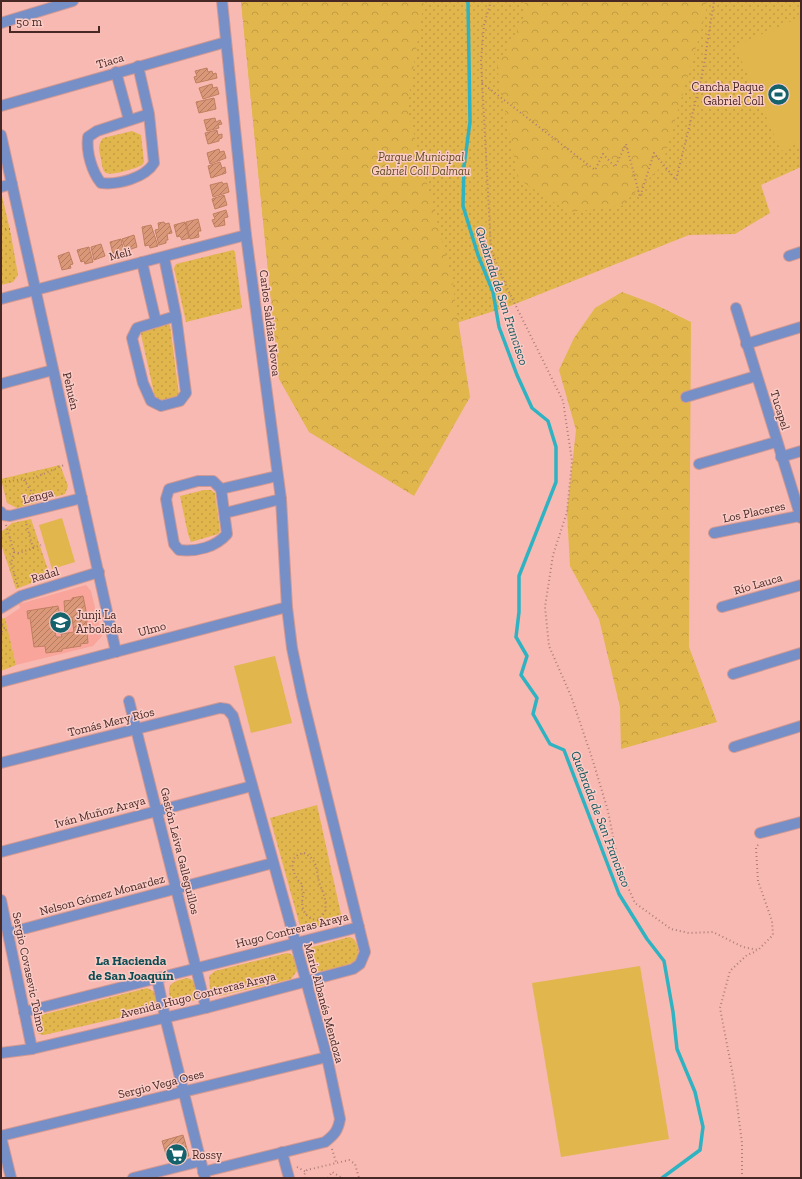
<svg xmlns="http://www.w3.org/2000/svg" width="802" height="1179" viewBox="0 0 802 1179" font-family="'Zilla Slab',serif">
<defs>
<pattern id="grass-dots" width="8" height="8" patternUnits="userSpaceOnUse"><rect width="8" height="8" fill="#e1b64d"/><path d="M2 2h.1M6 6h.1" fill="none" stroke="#c29c43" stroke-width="1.8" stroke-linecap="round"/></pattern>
<pattern id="forest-crowns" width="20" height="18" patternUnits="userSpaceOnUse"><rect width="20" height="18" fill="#e1b64d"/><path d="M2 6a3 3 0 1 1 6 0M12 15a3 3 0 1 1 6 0" fill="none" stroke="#c29c43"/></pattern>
<pattern id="building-hatch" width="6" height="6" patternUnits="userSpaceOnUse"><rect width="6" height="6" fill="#db9878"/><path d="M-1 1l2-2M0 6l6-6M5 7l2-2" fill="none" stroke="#b37c62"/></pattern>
</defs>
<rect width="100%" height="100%" fill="#f8b9b2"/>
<polygon fill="#f9a59b" points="86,585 91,591 102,636 93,646 16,665 5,618 20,608 19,604"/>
<g fill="url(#grass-dots)">
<polygon points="241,1 801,1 801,167 761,185 770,213 735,234 689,235 510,306 279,379"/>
<path d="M 132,131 L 141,135 L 144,162 L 142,165 C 137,168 112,176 106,173 C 102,171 102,163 101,159 C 99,150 97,146 103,138 Z"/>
<polygon points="1,191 11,235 18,275 13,282 1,285"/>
<polygon points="233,250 235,252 242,308 186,322 174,268 176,264"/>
<polygon points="164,322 170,325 179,395 175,398 156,402 140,330"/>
<polygon points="60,465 68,486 65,494 17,508 7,503 1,479"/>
<polygon points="204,490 211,490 215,493 220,531 218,534 191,542 188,534 180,496"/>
<polygon points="31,519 50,576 16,589 1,544 1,532 12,523"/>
<polygon points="5,618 16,665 1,671 1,619"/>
<path d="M 317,805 L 341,914 C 335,927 317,927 305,930 L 300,926 L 270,818 Z"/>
<path d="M 349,937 C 354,938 355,940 357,945 C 358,950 360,954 358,958 C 354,965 320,974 313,970 C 308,967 307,961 305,957 L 309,948 Z"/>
<polygon points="287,953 291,954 297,961 297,971 291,979 219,996 210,989 209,976 215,971"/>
<path d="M 187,978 C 198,980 199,991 195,1000 L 179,1005 L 172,1003 C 165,985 170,982 187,978 Z"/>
<polygon points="147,988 155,992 156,1007 153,1010 44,1035 39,1034 35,1030 35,1020 41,1015"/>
</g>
<g fill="url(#forest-crowns)">
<polygon points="241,1 424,1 407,108 451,274 470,397 414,496 309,432 279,379"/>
<polygon points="525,1 706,1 706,13 662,166 621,206 569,212 518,179 497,67 523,20"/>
<polygon points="622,292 654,304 691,322 689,647 717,722 621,749 620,707 599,619 570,566 567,512 576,430 559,370 574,338 595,308"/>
</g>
<g fill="#e1b64d">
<polygon points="801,17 801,142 781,151 735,46"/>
<polygon points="62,518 75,562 52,569 39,525"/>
<polygon points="275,656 292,723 251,733 234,666"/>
<polygon points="640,966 669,1139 561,1157 532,983"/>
</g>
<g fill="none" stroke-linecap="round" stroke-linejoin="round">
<polyline stroke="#2fb3c2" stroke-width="3.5" points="468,1 470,122 464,166 463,206 478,255 493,292 499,327 517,375 532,408 548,421 556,447 556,482 519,576 519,612 516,637 527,656 521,675 537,698 533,714 550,744 564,750 619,894 647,939 664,961 673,1012 677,1049 695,1092 703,1127 700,1150 662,1178"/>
</g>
<g fill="url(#building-hatch)" stroke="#c07f60" fill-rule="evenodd">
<polygon points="207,68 208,72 212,71 213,74 216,73 217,78 196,83 194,77 197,76 195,71"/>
<polygon points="212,84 213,88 217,87 219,94 203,99 199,88"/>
<polygon points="214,98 216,109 199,113 196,102"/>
<polygon points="215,118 216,122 220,120 222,124 218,125 219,128 207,131 204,120"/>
<polygon points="217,130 218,135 222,134 222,138 219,139 219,141 208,144 205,133"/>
<polygon points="219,149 220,152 224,151 226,158 210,164 207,153"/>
<polygon points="220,162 222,168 225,167 226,173 211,178 208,166"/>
<polygon points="222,182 223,184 227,183 229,192 213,197 210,185"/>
<polygon points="224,195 227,205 215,209 212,199"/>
<polygon points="226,210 228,217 224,218 225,225 215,227 212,220 215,219 213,214"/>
<polygon points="198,219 201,231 198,231 199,237 190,239 186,222"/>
<polygon points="164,222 165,224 169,223 172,233 167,234 168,240 166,240 166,243 159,245 155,230 159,229 158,223"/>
<polygon points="185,222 189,238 182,240 180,236 177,237 174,225"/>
<polygon points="151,225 158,246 150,248 149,245 145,246 142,227"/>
<polygon points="134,235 137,247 126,251 122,239"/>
<polygon points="121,239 124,252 113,254 110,242"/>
<polygon points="101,244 105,256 94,260 91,247"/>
<polygon points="89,247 93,262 85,264 84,261 81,262 77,250"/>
<polygon points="69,252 73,264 70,265 71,268 62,270 58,256"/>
<path d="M 83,596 L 88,621 L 86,621 L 88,643 L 80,644 L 81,646 L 62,649 L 62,651 L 46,653 L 45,646 L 34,647 L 30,618 L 28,619 L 27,611 L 58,606 L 60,616 L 65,615 L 64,601 L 72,600 L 72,598 ZM 72,617 L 74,632 L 61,634 L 62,637 L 56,637 L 53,620 Z"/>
<polygon points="183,1135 189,1156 168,1161 162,1141"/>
</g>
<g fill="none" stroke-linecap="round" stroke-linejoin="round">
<defs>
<g id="street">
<polyline points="1,23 73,1"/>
<path d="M 138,66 L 149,114 L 154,163 C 145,178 118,185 101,183 C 92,172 86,152 88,137 L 97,131 L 149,114"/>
<polyline points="116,72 129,120"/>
<polyline points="1,106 226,42"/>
<polyline points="1,135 116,652"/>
<polyline points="1,187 12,184"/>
<polyline points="789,256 801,252"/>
<polyline points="164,257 176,316 186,393 180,401 161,406 151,401 143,383 132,338 137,328 176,316"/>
<polyline points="142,262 156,322"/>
<polyline points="1,299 246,235"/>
<polyline points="736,308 801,518"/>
<polyline points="746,344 801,327"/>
<polyline points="1,384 53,370"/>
<polyline points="686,397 756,376"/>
<polyline points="781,457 801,451"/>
<polyline points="699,464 776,442"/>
<path d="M 198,481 L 213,481 L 221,489 L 227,534 C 216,547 197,552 179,550 L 174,544 L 166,499 L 169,489 Z"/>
<polyline points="221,489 277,476"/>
<polyline points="1,512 3,515 10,516 82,498"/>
<polyline points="225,513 281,499"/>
<polyline points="714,533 799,516"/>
<polyline points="722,607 801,585"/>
<polyline points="1,608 21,596 99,572"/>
<polyline points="733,674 801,653"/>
<polyline points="1,682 287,607"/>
<polyline points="129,701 206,1008"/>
<polyline points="734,747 801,726"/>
<path d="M 1,763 L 220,708 L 227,709 L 233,716 L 327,1057 L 340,1119 C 338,1131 334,1135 325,1142 L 203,1172"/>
<polyline points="760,833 801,822"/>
<polyline points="1,852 252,786"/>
<polyline points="1,900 32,1049"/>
<polyline points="8,933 273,863"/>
<polyline points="157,978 165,1017 205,1178"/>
<polyline points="24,1012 359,927"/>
<polyline points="1,1053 32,1049 206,1008 353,969 360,964 365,952 302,696 292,648 287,607 281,499 246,235 222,1"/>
<polyline points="1,1136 327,1057"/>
<polyline points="1,1137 11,1178"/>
<polyline points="282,1152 289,1178"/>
<polyline points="133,1178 201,1161"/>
</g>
</defs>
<use href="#street" stroke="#d19993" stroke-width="12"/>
<g stroke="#af7e78" stroke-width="2" stroke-dasharray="1 3" stroke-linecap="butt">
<polyline points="491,1 484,25 481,60 491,250 507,288 563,401 572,461 567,512 553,555 545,607 549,646 571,696 592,758 608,811 619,867 635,903 671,929 689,933 713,932 743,947 758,950 773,935 772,921 758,881 756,847 759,844"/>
<polyline points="482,83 595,170 603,154 615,167 626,144 640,197 654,153 676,180 703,71 714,1"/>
<polyline points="1,229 12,229"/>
<polyline points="24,480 36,499"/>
<polyline points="1,482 34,478 64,465"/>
<polyline points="6,525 14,552 19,553 33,548 26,523"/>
<polyline points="33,548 41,545"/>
<polyline points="14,552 11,563 18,587"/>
<polyline points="1,620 4,628 1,633"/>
<path d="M 304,853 C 318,860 316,869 319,882 C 323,894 327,897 325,912 L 318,920 C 302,918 300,905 304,891 L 301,889 L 303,885 C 293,877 285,856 304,853 Z"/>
<polyline points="332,1149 336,1162"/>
<polyline points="297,1167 306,1172"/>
<polyline points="305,1178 304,1175 307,1170 349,1160 355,1164 359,1178"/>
<polyline points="328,1178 332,1172 342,1178"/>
<polyline points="742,1178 742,1143 734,1081 720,1008 730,971 747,955 757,951"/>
</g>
<use href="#street" stroke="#778fc7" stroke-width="10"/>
</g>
<defs>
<symbol id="stadium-disc" viewBox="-11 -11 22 22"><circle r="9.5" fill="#14626b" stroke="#fbcbc5"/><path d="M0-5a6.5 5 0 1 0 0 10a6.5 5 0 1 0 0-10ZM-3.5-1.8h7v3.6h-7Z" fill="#fff"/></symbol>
<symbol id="school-disc" viewBox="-11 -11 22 22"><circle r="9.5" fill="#14626b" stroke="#fbcbc5"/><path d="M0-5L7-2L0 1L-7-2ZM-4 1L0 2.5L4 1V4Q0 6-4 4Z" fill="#fff"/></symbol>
<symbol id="supermarket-disc" viewBox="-11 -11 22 22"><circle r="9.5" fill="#14626b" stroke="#fbcbc5"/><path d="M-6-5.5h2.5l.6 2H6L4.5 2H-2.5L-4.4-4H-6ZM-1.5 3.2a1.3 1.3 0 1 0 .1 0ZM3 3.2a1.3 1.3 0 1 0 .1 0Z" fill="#fff"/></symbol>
</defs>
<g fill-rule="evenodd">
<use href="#stadium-disc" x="766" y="82" width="25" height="25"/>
<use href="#school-disc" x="48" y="610" width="25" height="25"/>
<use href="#supermarket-disc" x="164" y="1142" width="25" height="25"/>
</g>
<g text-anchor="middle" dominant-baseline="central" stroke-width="3" stroke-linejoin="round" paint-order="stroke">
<g font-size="12" fill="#472825" stroke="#fbcbc5">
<text transform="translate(110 61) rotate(-16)">Tiaca</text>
<text transform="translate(120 254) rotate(-15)">Meli</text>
<text transform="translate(270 323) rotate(83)">Carlos Saldías Novoa</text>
<text transform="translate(71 391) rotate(77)">Pehuén</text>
<text transform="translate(780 410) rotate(73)">Tucapel</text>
<text transform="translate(38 496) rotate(-14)">Lenga</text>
<text transform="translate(754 512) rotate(-12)">Los Placeres</text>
<text transform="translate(45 575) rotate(-17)">Radal</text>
<text transform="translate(758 584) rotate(-16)">Río Lauca</text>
<text transform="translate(152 629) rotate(-15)">Ulmo</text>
<text transform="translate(111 722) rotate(-14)">Tomás Mery Ríos</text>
<text transform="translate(100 812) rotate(-15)">Iván Muñoz Araya</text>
<text transform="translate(180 851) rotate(76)">Gastón Leiva Galleguillos</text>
<text transform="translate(102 895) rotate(-15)">Nelson Gómez Monardez</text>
<text transform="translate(292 930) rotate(-14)">Hugo Contreras Araya</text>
<text transform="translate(29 972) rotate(78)">Sergio Covasevic Tolmo</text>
<text transform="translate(198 995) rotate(-14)">Avenida Hugo Contreras Araya</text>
<text transform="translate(324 1003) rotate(75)">Mario Albanés Mendoza</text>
<text transform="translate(161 1084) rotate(-14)">Sergio Vega Oses</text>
</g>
<g font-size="12" fill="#472825" stroke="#fbcbc5" text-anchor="start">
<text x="764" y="87" text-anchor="end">Cancha Paque<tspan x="764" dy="14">Gabriel Coll</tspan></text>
<text x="76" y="615">Junji La<tspan x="76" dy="14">Arboleda</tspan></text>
<text x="192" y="1155">Rossy</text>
</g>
<g font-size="12" font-style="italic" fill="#5f4c1f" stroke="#fbcbc5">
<text x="421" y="157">Parque Municipal<tspan x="421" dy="14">Gabriel Coll Dalmau</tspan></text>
</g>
<g font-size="13" font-style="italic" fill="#0c565e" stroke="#fbcbc5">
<text transform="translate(502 296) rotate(72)">Quebrada de San Francisco</text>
<text transform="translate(601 819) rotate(69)">Quebrada de San Francisco</text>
</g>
<g font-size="13" font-weight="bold" fill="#0e4c53" stroke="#fbcbc5">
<text x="131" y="960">La Hacienda<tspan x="131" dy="15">de San Joaquín</tspan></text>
</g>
</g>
<rect width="802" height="1179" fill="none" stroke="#472825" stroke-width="4"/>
<path d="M10 26v6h89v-6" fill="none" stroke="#472825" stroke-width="2"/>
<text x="16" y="26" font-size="12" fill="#472825" stroke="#fbcbc5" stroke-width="3" paint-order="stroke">50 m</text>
</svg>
